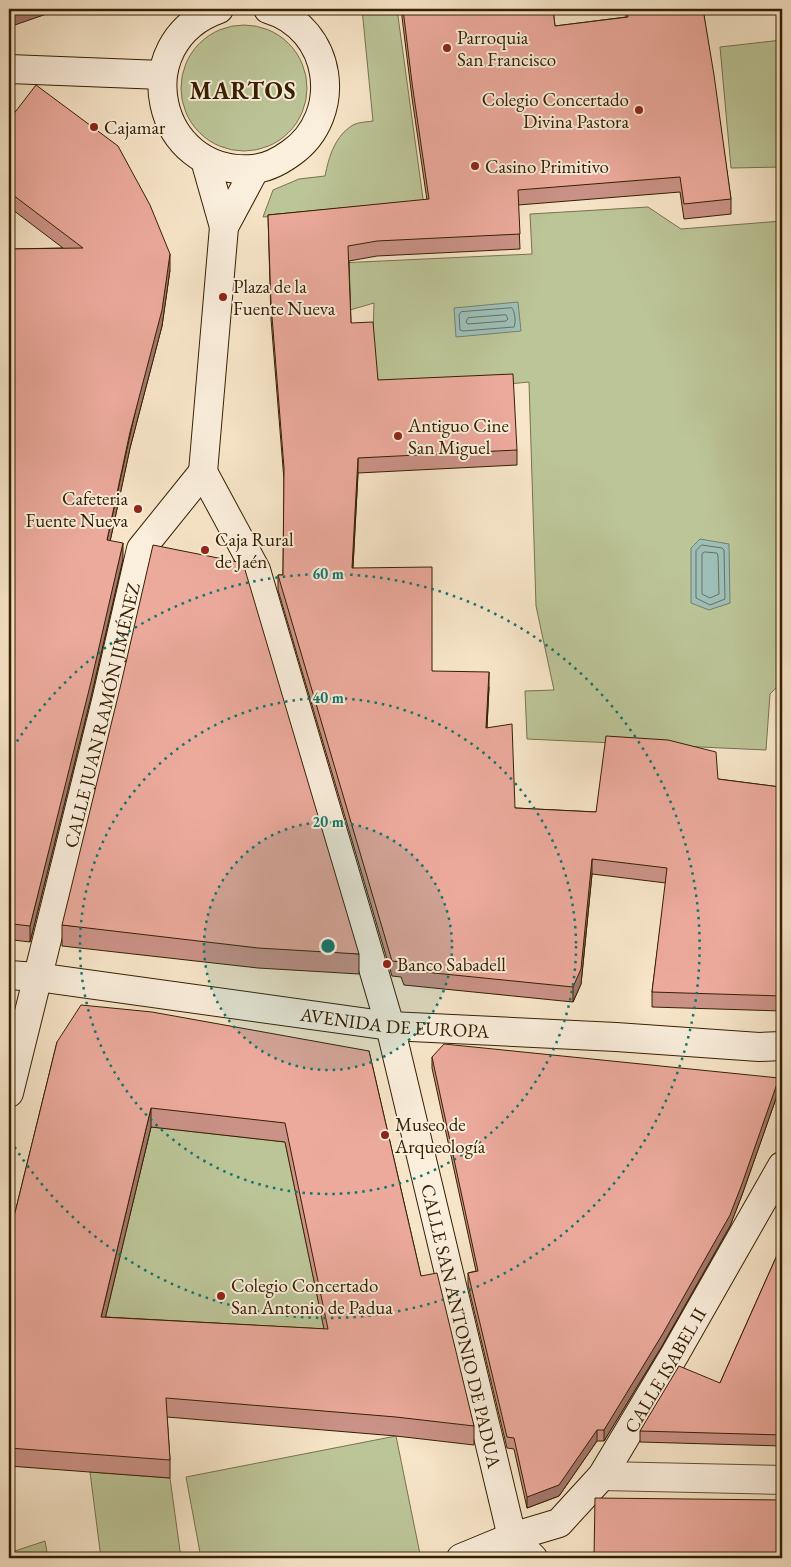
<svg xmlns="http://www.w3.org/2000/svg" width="791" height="1567" viewBox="0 0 791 1567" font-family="'EB Garamond',serif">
<rect width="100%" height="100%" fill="#f7e5c9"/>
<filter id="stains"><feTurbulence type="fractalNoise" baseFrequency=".004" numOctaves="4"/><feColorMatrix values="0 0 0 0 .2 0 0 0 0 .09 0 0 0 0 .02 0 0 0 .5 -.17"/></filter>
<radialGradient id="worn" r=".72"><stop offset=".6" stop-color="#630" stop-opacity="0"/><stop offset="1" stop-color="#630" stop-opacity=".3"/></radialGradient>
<g fill="#bcc598" stroke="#79724c">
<path d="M 362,9 L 397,9 L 424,206 L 263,217 L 273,190 L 299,179 L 325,176 C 329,156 335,136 353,125 C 358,122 367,122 373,121 Z"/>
<circle cx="244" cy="88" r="63"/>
<polygon points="782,40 782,167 731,168 720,47"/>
<polygon points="648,207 681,229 782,221 782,542 780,684 770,694 766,750 527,739 525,691 554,690 536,606 529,382 378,397 373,337 374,303 343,312 339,263 532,254 530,214"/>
<polygon points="151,1127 285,1142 328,1347 101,1336"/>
<polygon points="396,1436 420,1554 403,1558 201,1558 186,1477"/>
<polygon points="90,1472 170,1478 181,1558 101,1558"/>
<polygon points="45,1541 48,1558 9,1558 9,1553"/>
</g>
<g fill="#9dbfb8" stroke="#747f6e">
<polygon points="518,302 521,331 456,337 454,308"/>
<polygon points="700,539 729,544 730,603 709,610 691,603 691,548"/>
</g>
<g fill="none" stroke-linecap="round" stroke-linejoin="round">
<g stroke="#6a705c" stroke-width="1">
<path d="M 512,308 C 515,311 516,323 514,327 L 463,331 L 460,330 L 459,315 L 461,312 Z"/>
<polygon points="506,315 508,319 506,321 468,324 466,322 468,318"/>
<polygon points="702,545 722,548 724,550 725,599 710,605 696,598 696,551"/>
<polygon points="705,552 717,553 718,556 719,594 710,598 702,594 702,554"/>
</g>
<defs>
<polyline id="street" points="602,1476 782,1480"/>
<g id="secondary">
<path d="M 219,9 C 126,42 155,176 253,169 C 267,168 280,161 291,153 C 345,115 333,28 268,9"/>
<polyline points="9,69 162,75"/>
<polyline points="205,160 224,227"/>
<path id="s1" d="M 203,472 L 256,570 L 390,1026 L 512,1537"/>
<polyline points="203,472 224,227 255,169"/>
<path id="s2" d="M 9,975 L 37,977 L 390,1026 L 616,1037 L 759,1047 L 782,1046"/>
<path id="s3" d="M 9,1093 L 106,701 L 141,549 L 203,472"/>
<polyline points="512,1537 533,1558"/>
<path id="s4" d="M 461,1558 L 512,1537 L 559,1523 L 602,1476 L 675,1354 L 782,1166"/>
</g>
</defs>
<use href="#street" stroke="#665132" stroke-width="30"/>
<use href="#secondary" stroke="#362000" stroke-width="30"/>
<use href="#street" stroke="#faeedc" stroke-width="28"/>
<use href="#secondary" stroke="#faeedc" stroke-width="28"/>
</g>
<g fill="#cb9287" stroke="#362000" fill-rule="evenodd">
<polygon points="401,9 553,9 555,26 626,17 625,9 703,9 731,199 731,214 684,219 680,192 518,205 520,249 377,256 349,261 351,323 378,380 517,450 517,465 358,473 353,568 432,671 489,687 487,728 515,808 596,812 718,779 780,787 782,774 782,1011 652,1007 652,992 666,883 592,874 581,984 573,1002 404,985 401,977 392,976 278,590 278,575 283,575 284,480 271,319 268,215 427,200 412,98"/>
<polygon points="9,120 170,270 162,326 130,448 110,541 123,559 91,697 30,942 13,940 12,944 9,944 9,249 63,248 9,207"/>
<polygon points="782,180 782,209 781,209 781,194"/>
<polygon points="62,925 359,954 359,974 258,968 62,946"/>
<path d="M 57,1042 L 369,1051 L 421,1276 L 474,1426 L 474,1445 L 396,1436 L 167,1417 L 170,1460 L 170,1478 L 9,1466 L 9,1237 ZM 151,1127 L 285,1142 L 324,1329 L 105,1317 Z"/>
<polygon points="432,1057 779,1090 742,1195 730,1226 662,1346 604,1441 597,1441 559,1496 527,1508 514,1449 507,1448 468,1285 468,1273 476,1271 432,1068"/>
<polygon points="782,1244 782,1446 640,1442 640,1431 720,1383"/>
</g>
<g fill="#a5776e" stroke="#362000">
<polygon points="20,9 61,9 9,27 9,13"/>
<polygon points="170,254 170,270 162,326 130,448 107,556 107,540"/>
<polygon points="358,458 358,473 352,583 352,568"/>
<polygon points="123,543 123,559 91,697 30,942 30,926"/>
<polygon points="489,672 489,687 486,743 486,728"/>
<polygon points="592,859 592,874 581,984 573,1002 573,987"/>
<polygon points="13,924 13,940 12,944 12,929"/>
<polygon points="779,1078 779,1090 742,1195 730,1226 662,1346 604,1441 604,1430"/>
<polygon points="151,1108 151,1127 101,1336 101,1317"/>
<polygon points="597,1430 597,1441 559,1496 527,1508 527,1497"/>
</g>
<g fill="#ecaa9d" stroke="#362000" fill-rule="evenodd">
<polygon points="9,9 20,9 9,13"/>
<polygon points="403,9 553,9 555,26 628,17 627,9 703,9 714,75 731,199 684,204 680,177 518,190 520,234 377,241 348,246 351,323 373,322 378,380 513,374 517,450 358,458 352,568 432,567 432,671 489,672 486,728 512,724 515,808 596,812 606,736 668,740 716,752 718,779 780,787 781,774 782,774 782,996 652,992 667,868 592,859 581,969 573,987 404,970 401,962 392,961 278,575 283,575 284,468 271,304 268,215 429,199 412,83"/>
<polygon points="36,85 118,146 150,205 170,254 162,310 130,432 107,540 123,543 91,682 30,926 13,924 12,929 9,928 9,249 83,248 9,192 9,120"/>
<polygon points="782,180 782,194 781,194"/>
<polygon points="153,545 243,563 359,954 258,948 62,925 121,684"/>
<path d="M 81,1005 L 152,1012 L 369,1051 L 421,1276 L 437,1273 L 474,1426 L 396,1417 L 166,1398 L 170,1460 L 9,1448 L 9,1237 L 57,1042 ZM 151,1108 L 285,1123 L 328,1329 L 101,1317 Z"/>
<polygon points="444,1044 779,1078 742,1184 730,1215 662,1335 604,1430 597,1430 559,1485 527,1497 514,1438 507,1437 468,1273 478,1271 432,1057"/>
<polygon points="782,1244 782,1435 640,1431 679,1366 720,1383"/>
<polygon points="595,1498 782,1500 782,1558 594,1558"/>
</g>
<circle cx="328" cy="946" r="124" fill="#0f766e" fill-opacity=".12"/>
<g fill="none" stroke="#0f766e" stroke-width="2.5" stroke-dasharray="2.5 5">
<circle cx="328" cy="946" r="124"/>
<circle cx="328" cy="946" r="248"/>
<path d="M9 754A372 372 0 1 1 9 1138"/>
</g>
<g fill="#8f2418" stroke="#faeedc" stroke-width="2">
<circle cx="447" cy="48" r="5"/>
<circle cx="639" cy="110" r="5"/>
<circle cx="94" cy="127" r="5"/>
<circle cx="475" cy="166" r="5"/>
<circle cx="223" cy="297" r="5"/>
<circle cx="398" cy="436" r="5"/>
<circle cx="138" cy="509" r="5"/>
<circle cx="205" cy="550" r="5"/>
<circle cx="387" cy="964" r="5"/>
<circle cx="385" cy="1135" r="5"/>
<circle cx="221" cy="1296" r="5"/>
</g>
<g text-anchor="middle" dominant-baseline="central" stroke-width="4" stroke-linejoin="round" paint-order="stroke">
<g font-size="19" fill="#362000" stroke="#faeedc" text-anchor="start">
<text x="457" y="37">Parroquia<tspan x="457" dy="22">San Francisco</tspan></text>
<text x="629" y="99" text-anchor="end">Colegio Concertado<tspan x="629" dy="22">Divina Pastora</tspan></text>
<text x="104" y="127">Cajamar</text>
<text x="485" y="166">Casino Primitivo</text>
<text x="233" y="286">Plaza de la<tspan x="233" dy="22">Fuente Nueva</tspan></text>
<text x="408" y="425">Antiguo Cine<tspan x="408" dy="22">San Miguel</tspan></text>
<text x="128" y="498" text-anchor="end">Cafeteria<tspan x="128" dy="22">Fuente Nueva</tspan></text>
<text x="215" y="539">Caja Rural<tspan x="215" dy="22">de Jaén</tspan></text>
<text x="397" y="964">Banco Sabadell</text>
<text x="395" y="1124">Museo de<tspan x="395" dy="22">Arqueología</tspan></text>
<text x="231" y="1285">Colegio Concertado<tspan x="231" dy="22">San Antonio de Padua</tspan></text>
</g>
<g font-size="19" fill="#362000" stroke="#faeedc">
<text stroke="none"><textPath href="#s3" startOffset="389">CALLE JUAN RAMÓN JIMÉNEZ</textPath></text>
<text stroke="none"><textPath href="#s2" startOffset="389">AVENIDA DE EUROPA</textPath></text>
<text stroke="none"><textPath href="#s1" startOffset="895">CALLE SAN ANTONIO DE PADUA</textPath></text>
<text stroke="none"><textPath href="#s4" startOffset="291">CALLE ISABEL II</textPath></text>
</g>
<g font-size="24" font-weight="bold" letter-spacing="1" fill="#362000" stroke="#faeedc">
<text x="243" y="90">MARTOS</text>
</g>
</g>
<circle cx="328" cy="946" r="8" fill="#0f766e" stroke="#faeedc" stroke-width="2.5"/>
<g font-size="15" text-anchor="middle" font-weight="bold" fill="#0f766e" stroke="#faeedc" stroke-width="4" stroke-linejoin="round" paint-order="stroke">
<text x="328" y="579">60 m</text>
<text x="328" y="703">40 m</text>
<text x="328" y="827">20 m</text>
</g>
<rect width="791" height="1567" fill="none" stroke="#f7e5c9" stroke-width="30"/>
<rect x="10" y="10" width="771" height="1547" fill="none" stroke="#362000" stroke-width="2.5"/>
<rect x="15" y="15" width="761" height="1537" fill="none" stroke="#362000"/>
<rect width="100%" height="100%" filter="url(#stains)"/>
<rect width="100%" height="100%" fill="url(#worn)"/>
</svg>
